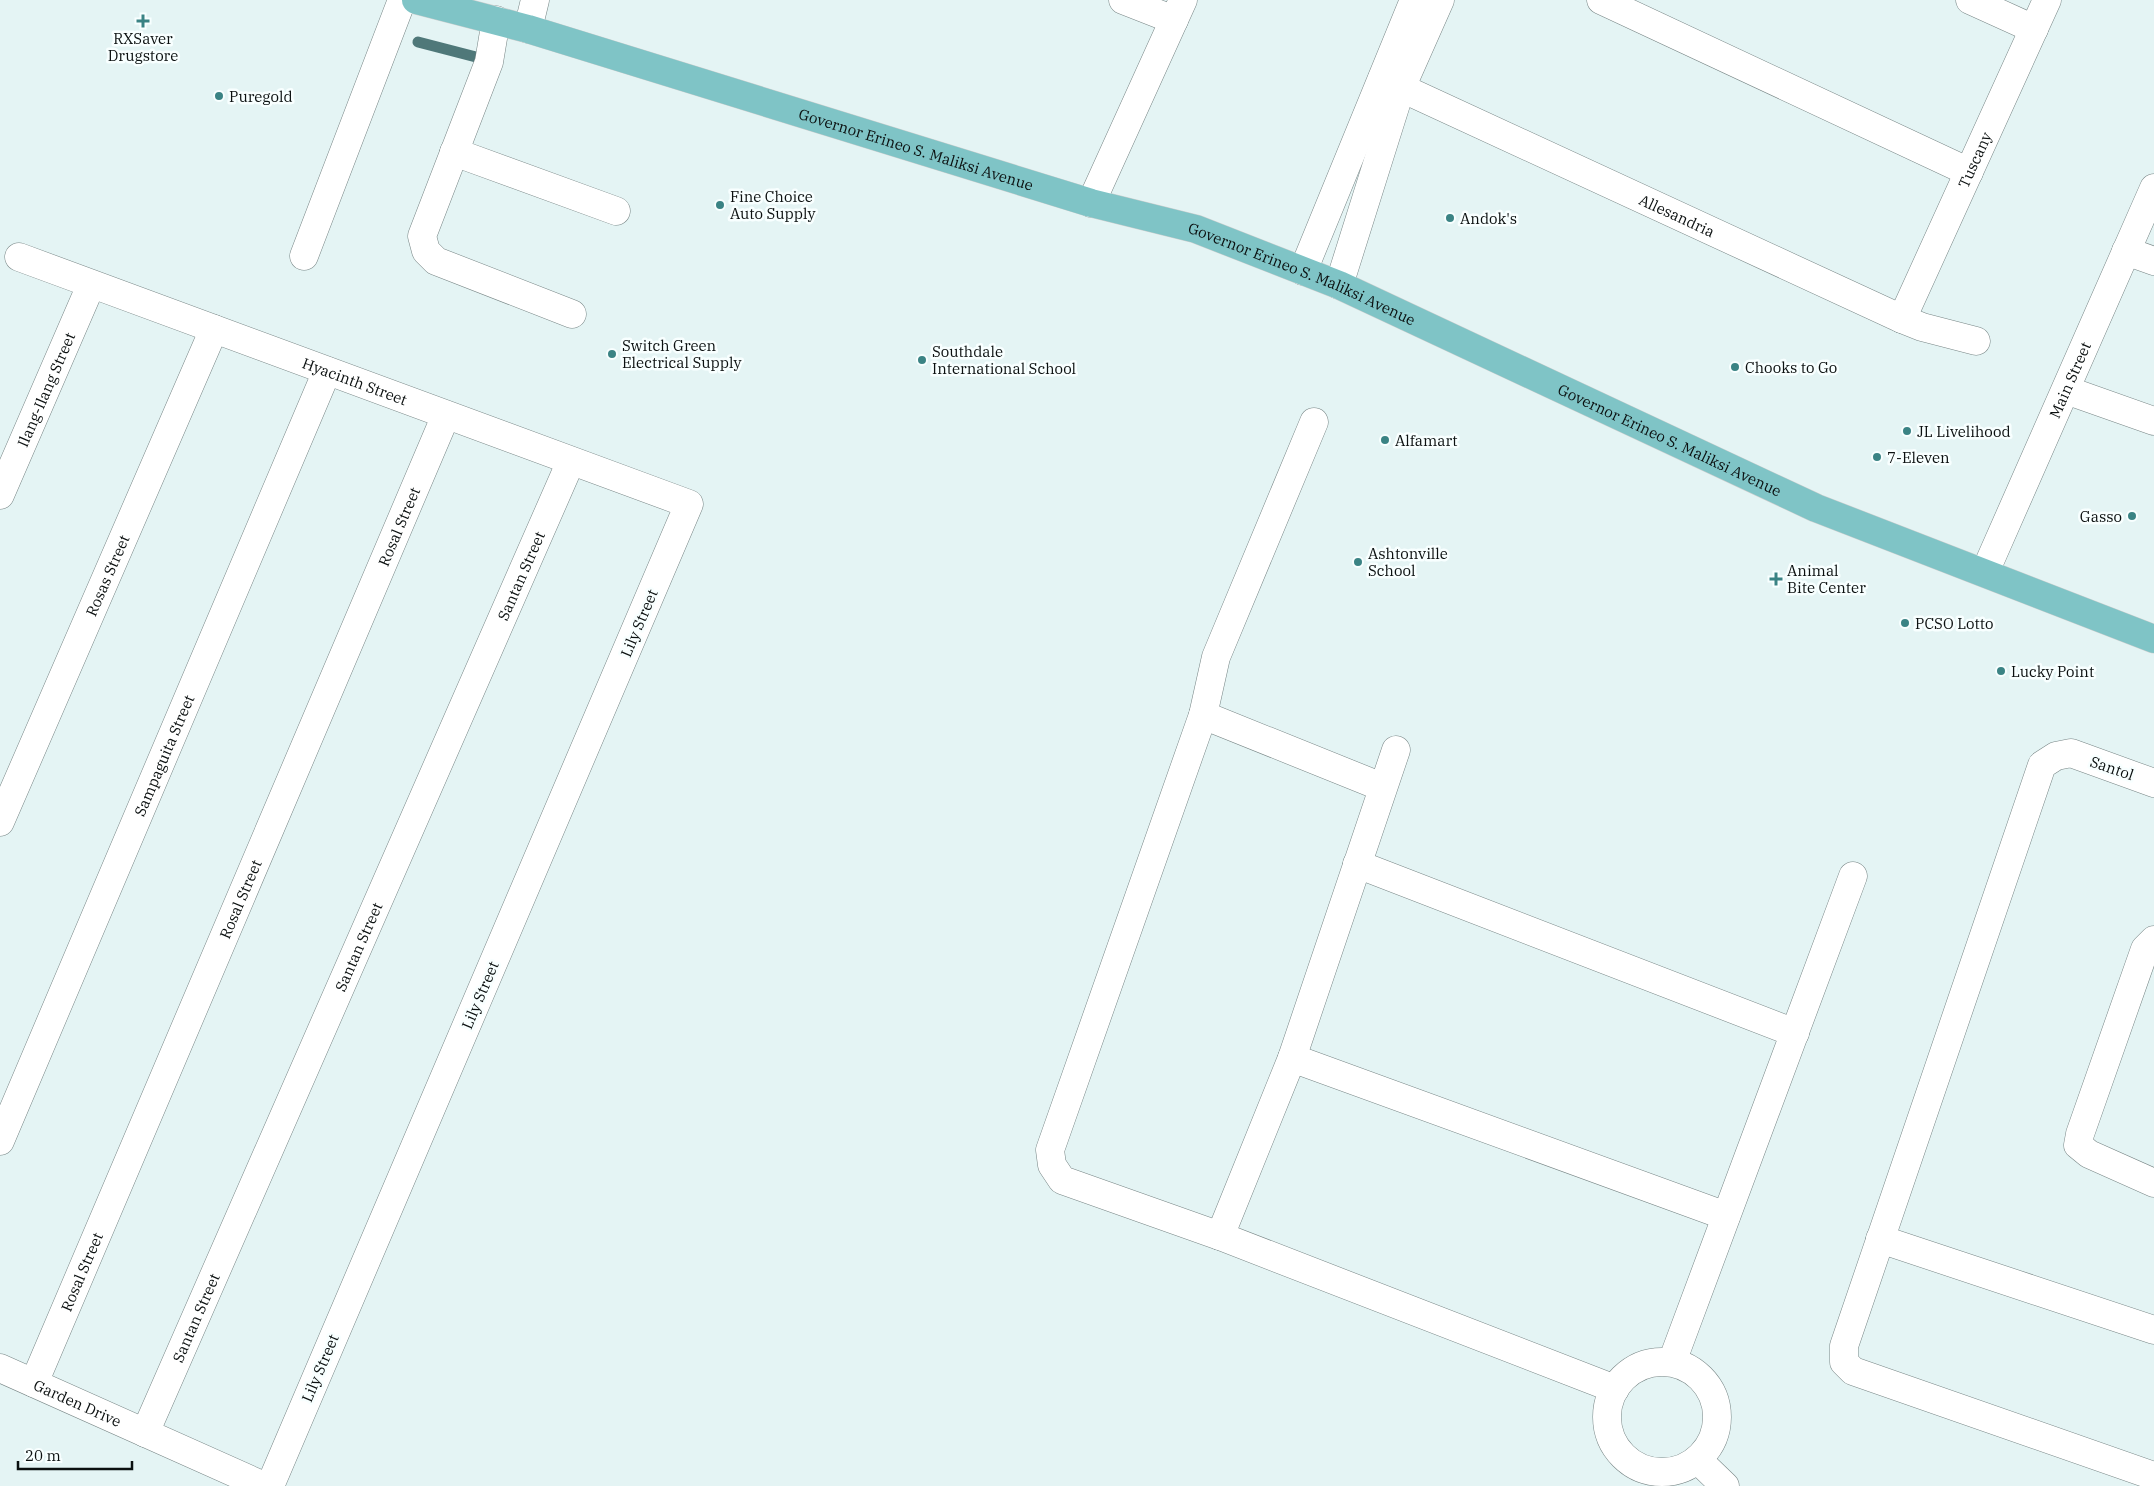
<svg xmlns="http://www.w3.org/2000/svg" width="2154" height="1486" viewBox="0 0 2154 1486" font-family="'IBM Plex Serif',serif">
<rect width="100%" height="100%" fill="#e4f4f4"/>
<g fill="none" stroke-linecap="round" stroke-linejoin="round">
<polyline stroke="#4f7879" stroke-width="11" points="418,42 476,57"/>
<defs>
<g id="minor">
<polyline points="1123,0 1174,20"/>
<polyline points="1601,0 1969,172"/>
<polyline points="1970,0 2034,29"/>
<polyline points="496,20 489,62 422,236 426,251 436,261 572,314"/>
<polyline points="528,29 535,0"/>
<path id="s1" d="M 1382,79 L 1902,319 L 1922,327 L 1976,341"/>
<polyline points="454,152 616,211"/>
<polyline points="1091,203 1183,0"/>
<polyline points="2126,251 2154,261"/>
<polyline points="304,256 402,0"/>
<path id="s2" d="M 19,257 L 689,504 L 270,1486"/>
<polyline points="1303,271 1414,0"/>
<polyline points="1339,285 1401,88 1440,0"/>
<path id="s3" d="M 1902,319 L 2047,0"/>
<polyline points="2066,390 2154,421"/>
<polyline points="1314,422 1216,657 1203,715 1050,1150 1052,1165 1062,1180 1220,1236 1615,1389"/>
<path id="s4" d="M 0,495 L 91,285"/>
<path id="s5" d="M 1985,572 L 2154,188"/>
<polyline points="1203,715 1382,787"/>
<polyline points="2154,783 2071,753 2056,756 2042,765 1844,1346 1844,1362 1853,1371 2154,1476"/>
<path id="s6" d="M 0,822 L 214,329"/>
<polyline points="1357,864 1795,1033"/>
<polyline points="2154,940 2145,949 2080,1134 2078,1145 2089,1154 2154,1183"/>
<polyline points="1292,1058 1726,1216"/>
<path id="s7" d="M 0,1141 L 327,371"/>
<polyline points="1220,1236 1292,1058 1396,750"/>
<polyline points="1880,1239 2154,1330"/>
<circle cx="1662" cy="1417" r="55"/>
<polyline points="1672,1362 1853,876"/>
<path id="s8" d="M 0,1368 L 264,1486"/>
<path id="s9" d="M 34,1383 L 446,415"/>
<path id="s10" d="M 145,1433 L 571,461"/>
<polyline points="1698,1460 1725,1486"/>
</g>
<g id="major">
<path id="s11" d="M 416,0 L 528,29 L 1091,203 L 1196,229 L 1339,285 L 1816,508 L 2154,639"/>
</g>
</defs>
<use href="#minor" stroke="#788686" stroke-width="29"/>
<use href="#major" stroke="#cecfcf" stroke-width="29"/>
<use href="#minor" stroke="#fff" stroke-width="28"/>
<use href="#major" stroke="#7fc4c6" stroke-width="28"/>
</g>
<g fill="#3a8384" stroke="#f8ffff" stroke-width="2">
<path d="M140.5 13.5h5v5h5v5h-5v5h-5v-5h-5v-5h5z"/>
<circle cx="219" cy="96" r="5"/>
<circle cx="720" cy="205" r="5"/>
<circle cx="1450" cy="218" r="5"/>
<circle cx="612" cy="354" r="5"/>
<circle cx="922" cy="360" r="5"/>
<circle cx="1735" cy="367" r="5"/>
<circle cx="1907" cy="431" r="5"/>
<circle cx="1385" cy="440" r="5"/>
<circle cx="1877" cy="457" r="5"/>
<circle cx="2132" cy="516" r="5"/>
<circle cx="1358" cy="562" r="5"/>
<path d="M1773.5 571.5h5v5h5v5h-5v5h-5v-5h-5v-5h5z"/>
<circle cx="1905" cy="623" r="5"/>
<circle cx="2001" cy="671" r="5"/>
</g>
<g text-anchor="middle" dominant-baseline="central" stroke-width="5" stroke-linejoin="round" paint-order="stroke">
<g font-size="15" fill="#0b1010" stroke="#f8ffff" text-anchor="start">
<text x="143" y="38" text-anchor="middle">RXSaver<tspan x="143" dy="17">Drugstore</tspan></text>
<text x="229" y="96">Puregold</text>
<text x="730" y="196">Fine Choice<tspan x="730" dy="17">Auto Supply</tspan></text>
<text x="1460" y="218">Andok's</text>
<text x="622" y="345">Switch Green<tspan x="622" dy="17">Electrical Supply</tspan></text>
<text x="932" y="351">Southdale<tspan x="932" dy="17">International School</tspan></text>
<text x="1745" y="367">Chooks to Go</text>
<text x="1917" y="431">JL Livelihood</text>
<text x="1395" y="440">Alfamart</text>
<text x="1887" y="457">7-Eleven</text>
<text x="2122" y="516" text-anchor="end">Gasso</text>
<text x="1368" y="553">Ashtonville<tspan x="1368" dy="17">School</tspan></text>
<text x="1787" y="570">Animal<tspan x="1787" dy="17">Bite Center</tspan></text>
<text x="1915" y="623">PCSO Lotto</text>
<text x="2011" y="671">Lucky Point</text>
</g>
<g font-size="15" fill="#0b1010" stroke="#f8ffff">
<text stroke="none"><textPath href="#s11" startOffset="522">Governor Erineo S. Maliksi Avenue</textPath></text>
<text stroke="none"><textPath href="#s3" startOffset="175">Tuscany</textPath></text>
<text stroke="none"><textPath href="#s1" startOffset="325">Allesandria</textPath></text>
<text stroke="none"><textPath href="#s11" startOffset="928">Governor Erineo S. Maliksi Avenue</textPath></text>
<text stroke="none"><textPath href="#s5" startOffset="210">Main Street</textPath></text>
<text stroke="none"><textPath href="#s2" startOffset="358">Hyacinth Street</textPath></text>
<text stroke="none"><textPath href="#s4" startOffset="115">Ilang-Ilang Street</textPath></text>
<text stroke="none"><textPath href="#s11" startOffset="1332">Governor Erineo S. Maliksi Avenue</textPath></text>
<text stroke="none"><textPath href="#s9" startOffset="931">Rosal Street</textPath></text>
<text stroke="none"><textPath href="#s6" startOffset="269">Rosas Street</textPath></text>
<text stroke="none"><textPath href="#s10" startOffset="936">Santan Street</textPath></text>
<text transform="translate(639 623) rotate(-67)">Lily Street</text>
<text stroke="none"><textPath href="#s7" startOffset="419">Sampaguita Street</textPath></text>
<text transform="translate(2112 768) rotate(19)">Santol</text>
<text stroke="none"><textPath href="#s9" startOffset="526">Rosal Street</textPath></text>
<text stroke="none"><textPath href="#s10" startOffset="531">Santan Street</textPath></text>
<text transform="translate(480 995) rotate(-67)">Lily Street</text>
<text stroke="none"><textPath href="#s9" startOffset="121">Rosal Street</textPath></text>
<text stroke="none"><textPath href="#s10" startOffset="126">Santan Street</textPath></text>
<text transform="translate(320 1368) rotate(-67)">Lily Street</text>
<text stroke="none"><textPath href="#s8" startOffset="85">Garden Drive</textPath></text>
</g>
</g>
<path d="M18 1461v8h114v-8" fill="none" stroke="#0b1010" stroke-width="2.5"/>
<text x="25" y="1461" font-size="15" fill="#0b1010" stroke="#f8ffff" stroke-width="4" paint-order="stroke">20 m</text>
</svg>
